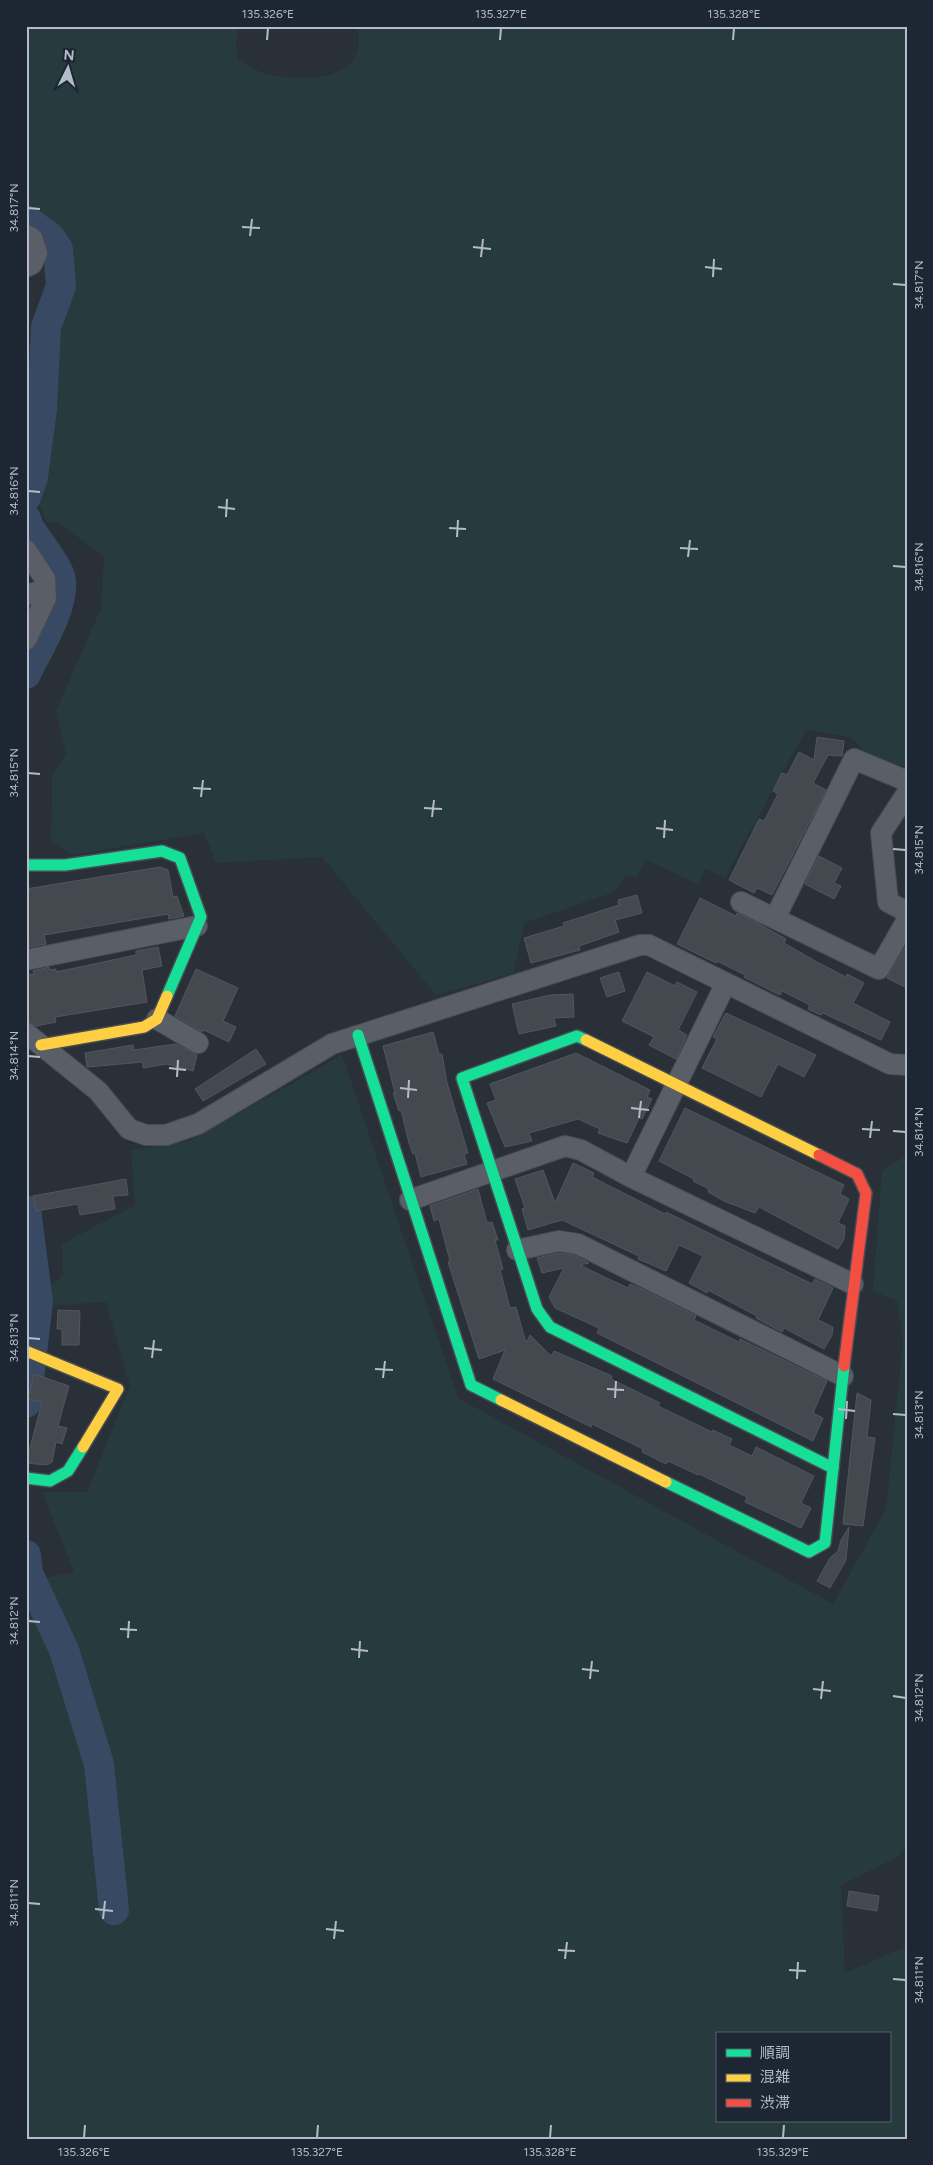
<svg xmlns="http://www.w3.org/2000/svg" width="933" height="2165" viewBox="0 0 933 2165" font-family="Figtree,'Noto Sans JP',sans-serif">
<rect width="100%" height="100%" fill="#2a3038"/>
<g fill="#273a3e" fill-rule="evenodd">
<path d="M 33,26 L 206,26 L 210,29 L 213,26 L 240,26 L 236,40 L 237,59 C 246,64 257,72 268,74 C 302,82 367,82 358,31 L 353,26 L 907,26 L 907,767 L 870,756 L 850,737 L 806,730 L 725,877 L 705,869 L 698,884 L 646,860 L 637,877 L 626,875 L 614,892 L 524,923 L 514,972 L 511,974 L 436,995 L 322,857 L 216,863 L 204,833 L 72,855 L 51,841 L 52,777 L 66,754 L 56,711 L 101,608 L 104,557 L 59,523 L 46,522 L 39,503 L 36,469 L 47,391 L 49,321 L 62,273 L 56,235 L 26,215 L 26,40 Z"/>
<path d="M 342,1055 L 458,1398 L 833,1604 L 886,1509 L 903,1340 L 897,1301 L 873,1291 L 882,1171 L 907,1155 L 907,1845 L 899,1856 L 841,1885 L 845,1973 L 907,1946 L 907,2139 L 26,2139 L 26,1582 L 74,1572 L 42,1492 L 87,1492 L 130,1386 L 106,1302 L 45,1306 L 42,1293 L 63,1275 L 62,1244 L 135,1205 L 131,1150 L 189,1141 ZM 717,2034 L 889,2034 L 889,2121 L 717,2121 Z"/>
</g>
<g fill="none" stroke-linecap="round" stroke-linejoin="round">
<g stroke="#384963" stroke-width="30">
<polyline points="26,220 50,237 58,249 61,286 46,327 42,409 33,477 26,497"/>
<path d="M 26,519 L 29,527 C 37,541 55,561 60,576 C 68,602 37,650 26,674"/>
<polyline points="26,1210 38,1302 26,1403"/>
<polyline points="26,1555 28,1573 64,1650 99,1764 114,1910"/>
</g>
</g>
<g fill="#444950" stroke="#52575f">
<polygon points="817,737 844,741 842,756 828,755 813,783 826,790 772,895 757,888 754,893 729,880 759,819 764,821 778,794 773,791 782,773 787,775 799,752 814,760"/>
<polygon points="819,856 842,868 834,883 841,886 834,899 805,884"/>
<polygon points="160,867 168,870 173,897 177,896 184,916 169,919 168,914 44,935 46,944 29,947 26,889"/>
<polygon points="637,895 642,913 615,920 619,932 579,946 580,950 531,963 524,938 564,926 563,923 619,905 618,900"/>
<polygon points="700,898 736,916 737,913 752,920 786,939 784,943 817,962 846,977 847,974 864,983 853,1003 890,1022 881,1040 823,1013 821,1015 808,1009 810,1005 782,991 780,995 744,977 745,975 717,961 716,963 677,944"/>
<polygon points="907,944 907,988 887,978"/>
<polygon points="158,947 162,966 142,970 147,1002 55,1017 56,1022 36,1026 26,1021 26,975 34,974 33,971 49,967 50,970 56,969 56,972 136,955 136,951"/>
<polygon points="196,969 238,988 223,1021 236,1027 229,1042 204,1030 202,1032 175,1016"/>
<polygon points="619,972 625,991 607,997 600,978"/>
<polygon points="647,972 675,986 677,982 697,992 678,1030 687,1035 676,1059 649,1045 654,1037 622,1021"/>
<polygon points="573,994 574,1017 554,1018 556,1026 519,1034 512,1004 550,995"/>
<polygon points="726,1013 816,1055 804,1077 778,1064 761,1097 702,1068 717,1039 713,1037"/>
<polygon points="433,1032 439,1054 442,1054 447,1083 468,1153 464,1154 467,1164 421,1177 415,1153 413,1154 409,1143 401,1110 399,1111 393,1093 395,1093 383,1046"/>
<polygon points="176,1044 197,1055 193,1071 167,1064 143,1068 143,1062 87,1067 85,1053 133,1045 134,1050"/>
<polygon points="256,1049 266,1064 203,1101 195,1089"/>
<polygon points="576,1053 650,1090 647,1097 652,1099 642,1119 639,1118 627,1143 598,1133 600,1129 578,1119 529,1133 532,1141 505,1147 487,1103 496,1100 490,1084"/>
<polygon points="685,1108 844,1185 840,1194 849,1199 838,1223 845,1226 844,1239 838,1249 759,1207 755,1213 724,1201 708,1192 709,1189 693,1181 694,1179 659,1161"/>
<polygon points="573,1163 594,1173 592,1177 665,1214 666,1212 812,1284 815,1279 833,1288 818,1320 833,1327 832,1335 824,1349 784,1328 782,1332 756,1318 757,1316 708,1290 707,1293 689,1283 703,1256 679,1245 666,1271 638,1259 639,1256 562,1220 528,1230 522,1209 525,1208 515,1179 543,1170 555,1203"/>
<polygon points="126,1179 128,1195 113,1196 115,1209 80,1215 78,1204 36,1211 33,1196"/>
<polygon points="478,1189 487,1223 492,1222 498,1240 495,1240 503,1269 500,1270 510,1308 516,1307 526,1343 530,1335 551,1356 554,1351 612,1376 611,1379 660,1403 658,1406 712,1432 713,1430 732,1439 729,1445 752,1456 756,1447 814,1476 801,1503 811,1508 801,1528 745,1502 747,1497 699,1474 698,1475 668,1461 666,1464 642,1452 643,1449 592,1424 591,1427 493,1379 505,1350 479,1359 448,1262 450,1261 439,1219 434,1221 430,1206"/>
<polygon points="559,1253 574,1255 589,1263 580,1265 594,1272 628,1288 630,1284 644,1290 696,1316 694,1320 739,1342 740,1339 827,1381 813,1413 823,1418 813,1441 597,1333 599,1328 555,1308 549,1297 564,1268 542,1273 537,1258"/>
<polygon points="58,1310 80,1311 79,1345 62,1345 62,1329 57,1329"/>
<polygon points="34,1374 69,1386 58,1426 67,1428 62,1444 56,1442 52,1462 47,1465 26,1463 42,1402 28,1399"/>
<polygon points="857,1393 871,1400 867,1437 875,1438 863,1526 843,1524"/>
<polygon points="849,1527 846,1560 830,1588 817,1581 830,1558 838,1551 841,1540"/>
<polygon points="849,1891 879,1896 877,1911 847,1906"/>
</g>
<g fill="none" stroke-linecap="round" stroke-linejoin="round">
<defs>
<g id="street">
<polyline points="26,235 32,238 37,253 32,264 26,267"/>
<polyline points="26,550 45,579 46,598 26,640"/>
<polyline points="26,595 45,590"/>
<polyline points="907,793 881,833 888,902 907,912"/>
<polyline points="741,902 879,969 907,920"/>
<polyline points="775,918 854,759 907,781"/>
<polyline points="26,960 197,926"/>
<polyline points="157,1019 198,1043"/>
<polyline points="26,1033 98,1091 129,1129 146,1135 166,1135 198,1124 332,1044 640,945 649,945 890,1064 907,1065"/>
<polyline points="631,1177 726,983"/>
<polyline points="410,1200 565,1146 581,1150 631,1177 853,1284"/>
<polyline points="517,1250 559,1241 578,1244 843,1376"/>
</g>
<g id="fast">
<polyline points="26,865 65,865 162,851 180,858 201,917 167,996"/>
<polyline points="358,1035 471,1385 501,1400"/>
<polyline points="586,1040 577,1036 462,1078 537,1309 550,1327 833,1468"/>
<polyline points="26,1478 50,1481 68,1471 83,1447"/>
<polyline points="666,1482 809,1552 825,1543 844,1366"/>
</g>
<g id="slow">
<polyline points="586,1040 819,1155"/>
<polyline points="41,1045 144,1027 157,1019 167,996"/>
<polyline points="26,1351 118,1389 83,1447"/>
<polyline points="501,1400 666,1482"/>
</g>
<polyline id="jam" points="819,1155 857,1174 866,1193 844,1366"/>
</defs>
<use href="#street" stroke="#484c53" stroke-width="22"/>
<use href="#fast" stroke="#484c53" stroke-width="14"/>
<use href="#slow" stroke="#484c53" stroke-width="14"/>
<use href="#jam" stroke="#484c53" stroke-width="14"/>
<use href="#street" stroke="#5a5e66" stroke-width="20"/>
<use href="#fast" stroke="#16e098" stroke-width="11"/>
<use href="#slow" stroke="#ffcf43" stroke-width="11"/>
<use href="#jam" stroke="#f24e42" stroke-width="11"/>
</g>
<path fill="none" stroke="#b4bcc9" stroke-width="2" d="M 267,40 L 268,28M 500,40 L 501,28M 733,40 L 734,28M 28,208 L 40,209M 242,227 L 260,228M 250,236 L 252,219M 473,247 L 491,249M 481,257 L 483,239M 705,267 L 722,269M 713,277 L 714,259M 893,284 L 906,285M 28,491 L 40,492M 218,507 L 235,509M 226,517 L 227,499M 449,528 L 466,529M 457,537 L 458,520M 680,548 L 698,549M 688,557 L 690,540M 893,566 L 906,567M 28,773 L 40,774M 193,788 L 211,789M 201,797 L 203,780M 424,808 L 442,809M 432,817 L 434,800M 656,828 L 673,830M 664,838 L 665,820M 893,849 L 906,850M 28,1056 L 40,1057M 169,1068 L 186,1070M 177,1077 L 178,1060M 400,1088 L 417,1090M 408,1098 L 409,1080M 631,1108 L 649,1110M 639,1118 L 641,1101M 862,1129 L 880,1130M 893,1131 L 906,1132M 870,1138 L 872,1121M 28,1338 L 40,1339M 144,1348 L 162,1350M 152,1358 L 154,1340M 375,1369 L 393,1370M 383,1378 L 385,1361M 607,1389 L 624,1390M 615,1398 L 616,1381M 838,1409 L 855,1411M 893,1414 L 906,1415M 846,1419 L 847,1401M 28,1621 L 40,1622M 120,1629 L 137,1630M 128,1638 L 129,1621M 351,1649 L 368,1651M 359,1658 L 360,1641M 582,1669 L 599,1671M 590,1679 L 592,1661M 813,1689 L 831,1691M 893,1696 L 906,1698M 821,1699 L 823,1681M 28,1903 L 40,1904M 95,1909 L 113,1911M 103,1919 L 105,1901M 326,1929 L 344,1931M 334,1939 L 336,1921M 558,1950 L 575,1951M 565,1959 L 567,1942M 789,1970 L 806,1971M 797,1979 L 798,1962M 893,1979 L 906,1980M 84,2138 L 85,2125M 317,2138 L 318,2125M 550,2138 L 551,2125M 783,2138 L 784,2125"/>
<rect width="933" height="2165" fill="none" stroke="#1d2633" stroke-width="55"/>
<rect x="716" y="2032" width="175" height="90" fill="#1d2633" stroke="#59626f"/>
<rect x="726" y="2049" width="25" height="8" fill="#16e098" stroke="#59626f"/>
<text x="760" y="2058" font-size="15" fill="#b4bcc9">順調</text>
<rect x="726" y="2074" width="25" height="8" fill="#ffcf43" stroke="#59626f"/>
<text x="760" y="2082" font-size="15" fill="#b4bcc9">混雑</text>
<rect x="726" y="2099" width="25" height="8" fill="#f24e42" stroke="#59626f"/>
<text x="760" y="2108" font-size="15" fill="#b4bcc9">渋滞</text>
<g transform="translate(68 68) rotate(5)" stroke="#1d2633" stroke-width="4" paint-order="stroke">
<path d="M0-4L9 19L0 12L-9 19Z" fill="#b4bcc9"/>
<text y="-8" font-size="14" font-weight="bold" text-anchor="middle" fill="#b4bcc9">N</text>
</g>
<rect x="28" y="28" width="878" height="2110" fill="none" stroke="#b4bcc9" stroke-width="2"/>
<g font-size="12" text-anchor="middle" fill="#b4bcc9">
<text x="268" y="18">135.326°E</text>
<text x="501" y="18">135.327°E</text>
<text x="734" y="18">135.328°E</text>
<text transform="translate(14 208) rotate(-90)" y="4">34.817°N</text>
<text transform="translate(919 285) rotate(-90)" y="4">34.817°N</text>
<text transform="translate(14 491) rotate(-90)" y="4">34.816°N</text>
<text transform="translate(919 567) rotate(-90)" y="4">34.816°N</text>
<text transform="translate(14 773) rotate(-90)" y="4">34.815°N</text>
<text transform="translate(919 850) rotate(-90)" y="4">34.815°N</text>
<text transform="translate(14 1056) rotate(-90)" y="4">34.814°N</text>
<text transform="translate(919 1132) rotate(-90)" y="4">34.814°N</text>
<text transform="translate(14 1338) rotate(-90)" y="4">34.813°N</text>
<text transform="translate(919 1415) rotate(-90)" y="4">34.813°N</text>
<text transform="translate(14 1621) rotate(-90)" y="4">34.812°N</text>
<text transform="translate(919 1698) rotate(-90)" y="4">34.812°N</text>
<text transform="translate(14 1903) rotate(-90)" y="4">34.811°N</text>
<text transform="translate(919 1980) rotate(-90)" y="4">34.811°N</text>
<text x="84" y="2156">135.326°E</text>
<text x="317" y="2156">135.327°E</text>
<text x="550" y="2156">135.328°E</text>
<text x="783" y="2156">135.329°E</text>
</g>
</svg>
